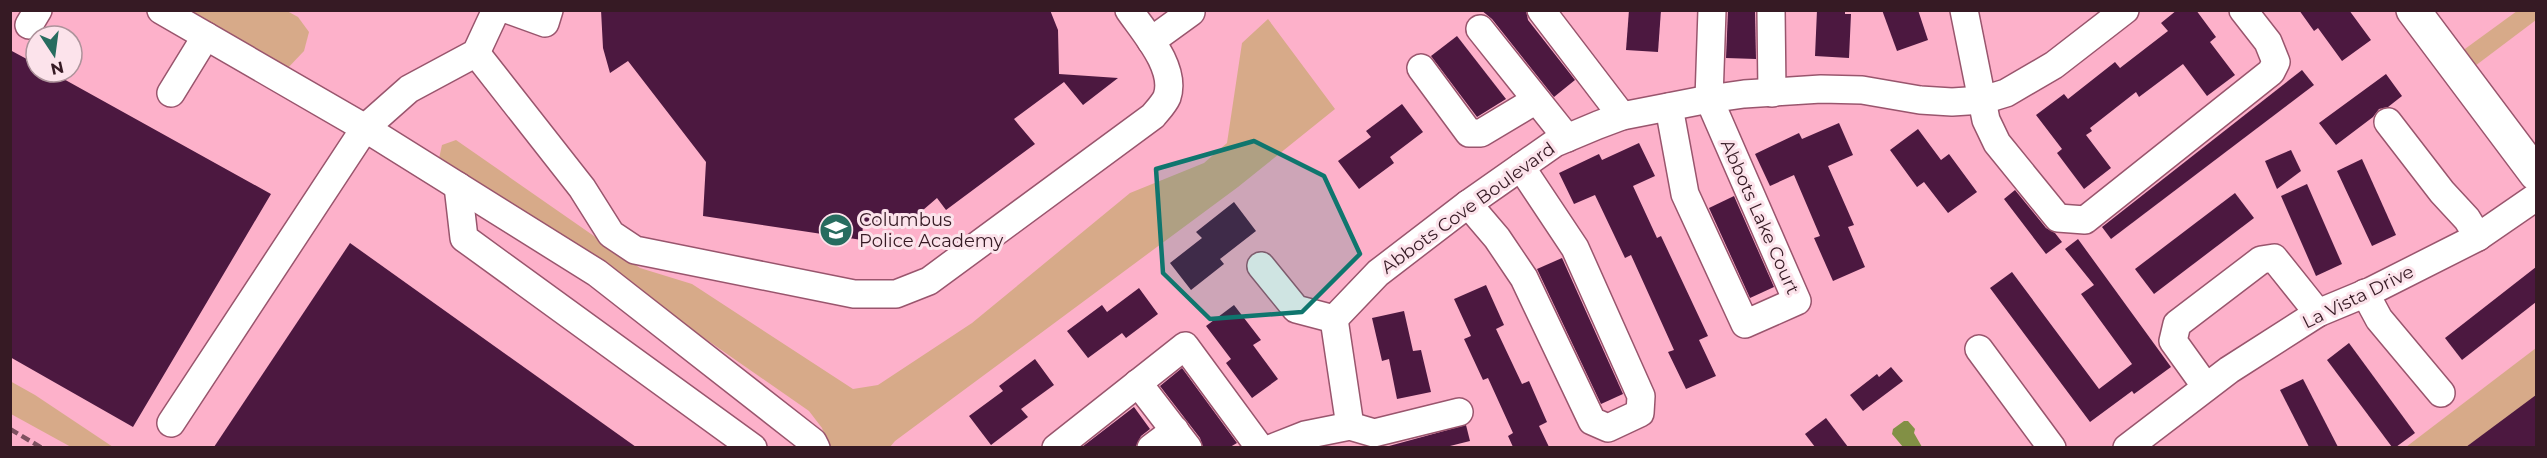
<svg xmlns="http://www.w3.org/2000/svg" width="2547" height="458" viewBox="0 0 2547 458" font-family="Montserrat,sans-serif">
<rect width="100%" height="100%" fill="#fdb1ca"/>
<g fill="#d7aa89">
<polygon points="186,11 287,11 298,17 309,32 304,51 285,71"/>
<polygon points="2517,11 2536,11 2536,20 2471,69 2458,54"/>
<polygon points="1268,19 1335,109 1238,187 895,441 890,447 829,447 822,428 809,411 562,239 438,163 442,145 456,140 640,268 692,284 853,389 878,385 972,323 1130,193 1204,163 1227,143 1242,43"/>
<polygon points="2536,348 2536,447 2406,447"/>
<polygon points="10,381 35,395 113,447 71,447 11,414"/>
</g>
<polygon fill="#829045" points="1904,421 1908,421 1915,429 1914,433 1922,447 1903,447 1892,434 1893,429"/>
<g fill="#4c1840">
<polygon points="601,10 1050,10 1058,30 1059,74 1118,78 1083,105 1064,82 1014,119 1035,144 946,210 937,198 901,229 863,223 862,240 703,216 706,162 628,61 610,73 603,48"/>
<polygon points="1481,10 1526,10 1528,20 1575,80 1554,97 1492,19"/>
<polygon points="1629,10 1661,10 1658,52 1626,50"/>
<polygon points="1728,10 1755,10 1756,59 1726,58"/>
<polygon points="1817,10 1845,10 1845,14 1851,14 1849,58 1815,56"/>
<polygon points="1882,10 1918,10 1928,40 1897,51"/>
<polygon points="2177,10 2196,10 2216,37 2210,42 2235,75 2207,96 2183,64 2139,97 2136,92 2090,128 2092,131 2086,135 2111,168 2084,189 2057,153 2062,149 2036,115 2064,94 2068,99 2115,62 2120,68 2168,31 2161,23"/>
<polygon points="2299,10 2349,10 2371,40 2342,61 2318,28 2314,31"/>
<polygon points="1457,36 1506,99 1477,117 1431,56"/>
<polygon points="10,50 36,64 36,72 51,72 271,194 133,427 10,357"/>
<polygon points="2302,70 2314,85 2111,239 2102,227"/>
<polygon points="2386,74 2402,96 2388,107 2379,109 2373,117 2336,145 2319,123"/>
<polygon points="1402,104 1423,132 1390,157 1394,163 1359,189 1338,161 1371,137 1366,131"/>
<polygon points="1839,123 1853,155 1828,166 1854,225 1848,227 1865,267 1833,281 1814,238 1820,236 1794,175 1770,186 1755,154 1799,133 1802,139"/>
<polygon points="1918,129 1941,160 1949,154 1977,192 1948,213 1924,182 1917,187 1890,150"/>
<polygon points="1639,143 1655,176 1633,186 1657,238 1661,236 1708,336 1699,340 1716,376 1686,389 1668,352 1674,350 1631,255 1625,258 1595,195 1574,204 1559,173 1599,154 1602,160"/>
<polygon points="2291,150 2301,171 2277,189 2265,161"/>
<polygon points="2362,159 2396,235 2372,246 2337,171"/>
<polygon points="2307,184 2342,264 2316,276 2281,196"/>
<polygon points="2015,190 2046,228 2055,233 2062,242 2046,254 2004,199"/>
<polygon points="2235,193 2254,218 2154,294 2135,269"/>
<polygon points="1734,196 1774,287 1750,298 1709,208"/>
<polygon points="1234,202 1256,231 1220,259 1224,264 1191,290 1170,263 1202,238 1196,232"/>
<polygon points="2078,239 2171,367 2134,394 2132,391 2090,422 1990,288 2012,272 2099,389 2132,364 2081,294 2094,285 2065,249"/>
<polygon points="350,243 636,447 214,447"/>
<polygon points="1562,258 1623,394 1601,404 1537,269"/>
<polygon points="2536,267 2536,302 2462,360 2445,338"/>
<polygon points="1486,285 1504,325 1496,329 1522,384 1529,381 1547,422 1539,426 1549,447 1513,447 1508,436 1513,433 1488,378 1483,380 1464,339 1471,336 1454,299"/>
<polygon points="1139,288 1158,314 1126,338 1122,333 1088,358 1067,331 1102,305 1107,312"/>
<polygon points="1234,305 1261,340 1253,345 1278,379 1252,398 1226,363 1231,359 1206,326"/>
<polygon points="1404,311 1413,351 1421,350 1431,392 1397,399 1389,359 1382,361 1372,318"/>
<polygon points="2349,343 2415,433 2396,447 2392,447 2327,360"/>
<polygon points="1035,359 1054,385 1021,409 1028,417 991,445 969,416 1003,391 999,386"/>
<polygon points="1891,367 1903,381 1863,411 1850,395 1877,374 1879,377"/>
<polygon points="1182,368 1237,443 1230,447 1203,447 1200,438 1160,386"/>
<polygon points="2303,379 2338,447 2309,447 2280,390"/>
<polygon points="2536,395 2536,447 2466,447"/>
<polygon points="1134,407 1150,429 1141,436 1136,446 1082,447"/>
<polygon points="1826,418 1848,447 1815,447 1805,434"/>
<polygon points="1466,425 1470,441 1446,447 1389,447 1389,446"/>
</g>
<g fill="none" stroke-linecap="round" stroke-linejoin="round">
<defs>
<g id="minor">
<polyline points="161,10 365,128 597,273 813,442 816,448"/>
<polyline points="509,10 545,23 549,10"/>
<polyline points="1541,10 1622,116"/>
<polyline points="1771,10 1772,93"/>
<polyline points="1964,10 1986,120 1997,143 2058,218 2085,220 2271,72 2276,62 2268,42 2243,10"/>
<polyline points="29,25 38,10"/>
<polyline points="1480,29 1567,138"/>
<polyline points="1151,41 1191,12 1190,10"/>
<path d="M 476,53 L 582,188 L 611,234 L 635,250 L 854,294 L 896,294 L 929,281 L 1153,116 C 1157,111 1164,104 1167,97 C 1177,68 1144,32 1129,10"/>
<polyline points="1421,68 1469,133 1481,133 1536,100"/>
<polyline points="171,93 206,36"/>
<polyline points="1669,107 1685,194 1745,324 1797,301 1709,99 1712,10"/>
<polyline points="2388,122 2442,192 2467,219 2478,237"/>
<polyline points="458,186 464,238 753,448"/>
<polyline points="1468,204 1497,238 1524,278 1592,421 1608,428 1640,413 1641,396 1575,248 1521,167"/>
<polyline points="1261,266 1296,309 1334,319"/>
<polyline points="2365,293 2379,319 2441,393"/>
<polyline points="1334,319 1378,273 1468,204 1555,143 1598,125 1622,116 1709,99 1744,94 1821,89 1862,90 1920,100 1952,102 1983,100 2006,93 2054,65 2125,10"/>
<polyline points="1334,319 1350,426"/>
<polyline points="1979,349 2052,448"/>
<polyline points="1138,383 1188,448"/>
<polyline points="2206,387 2173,341 2177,324 2261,260 2274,258 2318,313"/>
<polyline points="171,423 365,128 409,89 476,53 496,10"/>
<polyline points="1056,448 1185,346 1260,448"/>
<polyline points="1151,448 1175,430"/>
<polyline points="1272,448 1305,435 1350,426 1374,433 1459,412"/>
<polyline points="2127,448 2229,370 2318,313 2371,291 2478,237 2536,197"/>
</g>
<polyline id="major" points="2413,10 2536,174"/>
</defs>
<use href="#minor" stroke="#99556d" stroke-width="30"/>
<use href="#major" stroke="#99556d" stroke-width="36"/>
<use href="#minor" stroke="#fff" stroke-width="27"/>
<use href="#major" stroke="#fff" stroke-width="33"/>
<polyline stroke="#7e5160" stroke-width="4.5" stroke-dasharray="9 4.5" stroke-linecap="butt" points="10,429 42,448"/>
</g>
<path fill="#0f766e" fill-opacity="0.2" stroke="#0f766e" stroke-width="4.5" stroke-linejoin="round" d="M 1254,141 L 1324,176 L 1360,254 L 1302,312 L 1210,319 L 1163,273 L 1156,169 Z"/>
<defs>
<symbol id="school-disc" viewBox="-11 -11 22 22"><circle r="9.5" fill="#276c5f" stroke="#fce3eb"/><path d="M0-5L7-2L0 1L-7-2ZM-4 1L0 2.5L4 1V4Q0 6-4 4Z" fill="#fff"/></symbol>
</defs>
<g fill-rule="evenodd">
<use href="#school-disc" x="817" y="211" width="38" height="38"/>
</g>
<g text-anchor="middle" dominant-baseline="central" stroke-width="6" stroke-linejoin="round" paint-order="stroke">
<g font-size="18" fill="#361a24" stroke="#fce3eb">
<text transform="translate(1468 208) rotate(-36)">Abbots Cove Boulevard</text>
<text transform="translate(1760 217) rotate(66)">Abbots Lake Court</text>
<text transform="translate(2358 297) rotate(-26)">La Vista Drive</text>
</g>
<g font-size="18" fill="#361a24" stroke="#fce3eb" text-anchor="start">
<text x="859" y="220">Columbus<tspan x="859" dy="21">Police Academy</tspan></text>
</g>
</g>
<rect width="2547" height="458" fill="none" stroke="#361a24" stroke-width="24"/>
<g transform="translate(54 54) rotate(167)"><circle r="28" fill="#fce3eb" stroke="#ad939b" stroke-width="1.5"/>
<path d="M0-4.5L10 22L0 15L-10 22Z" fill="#276c5f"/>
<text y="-9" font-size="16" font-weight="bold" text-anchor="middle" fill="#361a24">N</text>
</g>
</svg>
